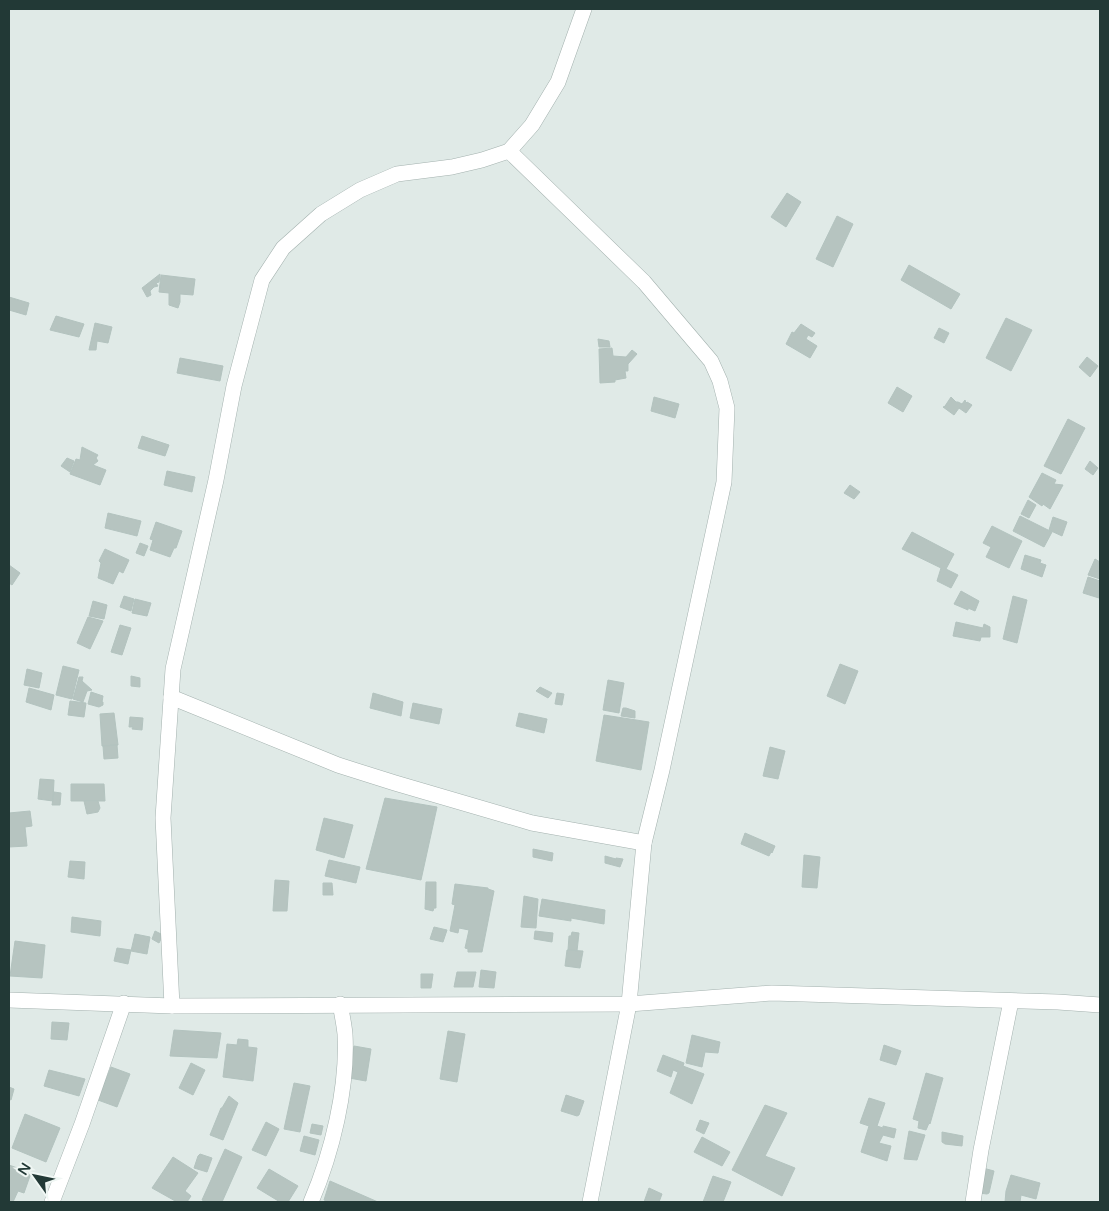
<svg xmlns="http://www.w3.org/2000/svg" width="1109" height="1211" viewBox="0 0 1109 1211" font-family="'Varela Round',sans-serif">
<rect width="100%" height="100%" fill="#e0eae7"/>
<g fill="#b6c4c0" stroke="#b3c3bf">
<polygon points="787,193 801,202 786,227 771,217"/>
<polygon points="837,216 853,224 833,267 816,259"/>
<polygon points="909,265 960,294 951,309 901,280"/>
<polygon points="160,274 159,282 156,283 158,286 154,287 150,291 151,295 147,297 142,288"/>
<polygon points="161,275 195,279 193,295 180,294 180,302 178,308 169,305 169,293 159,292"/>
<polygon points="9,297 29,303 26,315 9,310"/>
<polygon points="56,316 84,324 79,337 50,330"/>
<polygon points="1006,318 1032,330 1011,371 986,358"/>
<polygon points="95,323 112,327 108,343 97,341 96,350 89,350"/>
<polygon points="801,324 815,333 812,337 808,335 806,339 817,346 810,358 786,344 792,332 794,333"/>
<polygon points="939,328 949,333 944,343 934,338"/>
<polygon points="598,339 609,341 610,347 599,347"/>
<polygon points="612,348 613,356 626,357 632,350 637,354 628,364 628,371 625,371 626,378 615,380 615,382 600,383 599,349"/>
<polygon points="1087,357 1098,366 1090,377 1079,367"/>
<polygon points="180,358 223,366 220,381 177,373"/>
<polygon points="897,387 912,396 903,412 888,403"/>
<polygon points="654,397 679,404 675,418 651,411"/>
<polygon points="951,397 956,402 958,402 962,404 965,400 966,403 967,402 972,405 966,413 959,408 954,415 943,407 946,406 945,406"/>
<polygon points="1068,419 1085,428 1061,474 1044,466"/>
<polygon points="142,436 169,445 165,456 138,448"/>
<polygon points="82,447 98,455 96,458 98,461 93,465 106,470 100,485 70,474 76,459 80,460"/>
<polygon points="67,458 74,461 70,472 61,466"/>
<polygon points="1090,461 1098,468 1093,475 1085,469"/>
<polygon points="167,471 195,477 192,492 164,485"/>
<polygon points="1042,473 1056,480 1054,484 1063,485 1050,509 1043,504 1042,506 1029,497"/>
<polygon points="850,485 860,492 854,499 844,493"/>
<polygon points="1028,500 1036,505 1029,518 1021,514"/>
<polygon points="108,513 141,521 137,536 105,528"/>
<polygon points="1020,516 1052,532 1044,547 1013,531"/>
<polygon points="1053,517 1067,522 1062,536 1049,530"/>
<polygon points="156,522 182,531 176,548 174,548 170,557 150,550 153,540 150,539"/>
<polygon points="992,526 1022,541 1009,568 986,557 991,547 983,543"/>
<polygon points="912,532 954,554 946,569 958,575 951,588 937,581 941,568 902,549"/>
<polygon points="140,543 148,546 144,556 136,553"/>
<polygon points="105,549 129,560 123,573 119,571 113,584 98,578 101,563 99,561"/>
<polygon points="1025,555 1041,560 1040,563 1046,565 1042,577 1021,569"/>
<polygon points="1095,559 1100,562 1100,579 1088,575"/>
<polygon points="9,565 20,573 12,585 9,583"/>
<polygon points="1088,577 1100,581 1099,598 1083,593"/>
<polygon points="961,591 979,601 975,611 968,608 968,610 954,604"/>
<polygon points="124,596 134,599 131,611 120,607"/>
<polygon points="1013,596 1027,600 1017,643 1003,639"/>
<polygon points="135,599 151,603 147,616 132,613"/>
<polygon points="93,601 107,605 104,619 89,616"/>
<polygon points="88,617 103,621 90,649 77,643"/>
<polygon points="956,622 983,628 984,624 990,627 990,637 981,637 980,641 953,636"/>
<polygon points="120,625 131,628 122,655 111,652"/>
<polygon points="840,664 858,671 845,704 827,696"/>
<polygon points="63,666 79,670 72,699 56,695"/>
<polygon points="27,669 42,673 39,688 24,685"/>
<polygon points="131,676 140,678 140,687 131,686"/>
<polygon points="79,677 83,677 82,681 92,690 87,691 83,702 73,699"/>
<polygon points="608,680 624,683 619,713 603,710"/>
<polygon points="540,687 552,693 548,698 536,691"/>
<polygon points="29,688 54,695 51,710 26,702"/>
<polygon points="91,692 103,696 102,702 103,702 103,705 99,707 88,704"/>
<polygon points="373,693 403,702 401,716 370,708"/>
<polygon points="557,693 564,694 562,705 555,704"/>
<polygon points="70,701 86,703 84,717 68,715"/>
<polygon points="413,703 442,709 439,724 410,718"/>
<polygon points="623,708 626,708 635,711 635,718 621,716"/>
<polygon points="114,713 118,745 102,746 100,714"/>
<polygon points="519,713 547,719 544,733 516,726"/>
<polygon points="604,715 649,722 641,770 596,761"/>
<polygon points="130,717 143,718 142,730 132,729 133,727 129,727"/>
<polygon points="117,745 118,758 104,759 103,746"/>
<polygon points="770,747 785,751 778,779 763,776"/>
<polygon points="40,779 54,780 53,801 38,799"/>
<polygon points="71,784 104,784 105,801 71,801"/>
<polygon points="54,792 61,793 60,805 52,805"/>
<polygon points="385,798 437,807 421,880 366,869"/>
<polygon points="84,801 98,801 100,808 98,812 87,814"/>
<polygon points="30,811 32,826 25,827 27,846 9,847 9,813"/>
<polygon points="324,818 353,825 344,858 316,850"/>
<polygon points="745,833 775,846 772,853 771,852 769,856 741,844"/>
<polygon points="533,849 553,853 552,861 533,857"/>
<polygon points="804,855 820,857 817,888 802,887"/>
<polygon points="605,856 616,859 616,858 623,859 620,867 605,863"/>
<polygon points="329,860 360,867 356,883 325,876"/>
<polygon points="70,861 85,862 84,879 68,877"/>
<polygon points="275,880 289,881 287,911 273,911"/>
<polygon points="426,882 436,882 436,908 434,908 433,911 425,909"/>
<polygon points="323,883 332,883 333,895 323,895"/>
<polygon points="455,884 488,888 488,889 494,891 482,952 468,952 468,949 465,948 469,930 459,928 458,933 450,931 455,905 452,904"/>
<polygon points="524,896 538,899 536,928 521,927"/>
<polygon points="542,899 605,910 604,924 571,918 571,921 539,916"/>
<polygon points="72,917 101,921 100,936 71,932"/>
<polygon points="434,927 447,930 443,942 430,939"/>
<polygon points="155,931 163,935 159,943 152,939"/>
<polygon points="535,931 553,933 552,942 534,939"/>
<polygon points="572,932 579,933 577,951 568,950 569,936 571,936"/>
<polygon points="135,934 150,937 147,954 131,951"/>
<polygon points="15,941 45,945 42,978 10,976"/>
<polygon points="117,948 131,950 128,964 114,961"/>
<polygon points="567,950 583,951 580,968 565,966"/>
<polygon points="481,970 496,972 494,988 479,987"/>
<polygon points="457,972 476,972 473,987 454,987"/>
<polygon points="421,974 433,974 431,988 421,988"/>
<polygon points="52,1022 69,1023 67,1040 51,1039"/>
<polygon points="174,1030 221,1033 217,1058 170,1056"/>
<polygon points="448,1031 465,1034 457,1082 440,1079"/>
<polygon points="692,1035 720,1042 718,1053 705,1052 702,1067 686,1063"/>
<polygon points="238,1039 248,1040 248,1047 257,1048 253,1081 223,1077 227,1044 237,1045"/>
<polygon points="884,1045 901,1051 896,1065 880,1060"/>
<polygon points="354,1046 371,1049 366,1081 349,1078"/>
<polygon points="663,1055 684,1063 683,1066 704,1074 692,1104 670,1093 678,1072 673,1070 671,1077 657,1071"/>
<polygon points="191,1063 205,1070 193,1095 179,1088"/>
<polygon points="111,1067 130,1074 117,1107 98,1100"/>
<polygon points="49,1070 85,1079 79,1096 44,1086"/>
<polygon points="926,1073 943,1078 930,1124 929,1123 926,1130 918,1128 919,1121 913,1119"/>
<polygon points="294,1083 310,1086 300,1132 284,1129"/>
<polygon points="9,1087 14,1089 11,1100 9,1099"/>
<polygon points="566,1095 584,1101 579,1115 577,1116 561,1111"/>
<polygon points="229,1096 238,1103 223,1140 210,1135 221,1108 222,1108"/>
<polygon points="869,1098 885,1103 877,1126 883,1128 883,1126 896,1129 894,1138 883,1135 879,1143 891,1146 887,1161 861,1152 869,1126 860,1123"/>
<polygon points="765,1105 787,1113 765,1156 795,1168 782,1196 732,1170"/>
<polygon points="25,1114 60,1128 46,1162 12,1148"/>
<polygon points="700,1120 709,1123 704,1134 696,1130"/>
<polygon points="266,1122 279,1129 266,1156 252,1150"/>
<polygon points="312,1124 323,1126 321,1135 310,1133"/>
<polygon points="909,1131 925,1135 917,1160 904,1159"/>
<polygon points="942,1132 963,1136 962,1146 945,1144 942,1142"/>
<polygon points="304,1136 319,1140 315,1155 300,1151"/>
<polygon points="702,1137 730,1152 722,1166 694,1152"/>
<polygon points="225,1149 242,1157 222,1202 207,1202 202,1200"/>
<polygon points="200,1154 212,1158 207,1172 194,1168 198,1156"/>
<polygon points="173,1157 198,1173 185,1191 191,1196 187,1202 177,1202 152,1188"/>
<polygon points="9,1165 31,1173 24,1193 18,1191 13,1202 9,1202"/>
<polygon points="983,1168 994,1171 989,1193 987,1194 979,1193"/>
<polygon points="269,1169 298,1186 288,1202 280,1202 257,1188"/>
<polygon points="1011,1175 1040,1183 1036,1199 1021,1195 1020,1202 1005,1202 1006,1191"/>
<polygon points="713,1176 731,1182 723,1202 703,1202"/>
<polygon points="330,1181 378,1202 329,1202 324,1200"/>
<polygon points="649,1188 662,1194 659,1202 644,1202"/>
</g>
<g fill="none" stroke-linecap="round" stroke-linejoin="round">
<defs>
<g id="minor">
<polyline points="509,151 644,282 711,361 720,381 727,408 724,482 662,770 644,843 629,1004 590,1202"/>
<polyline points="171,697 338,765 395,783 532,823 644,843"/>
<polyline points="9,1000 172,1006 629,1004 772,993 1058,1002 1100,1005"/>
<polyline points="172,1006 163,818 173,669 216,480 234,386 262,280 283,248 321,214 360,190 397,174 452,167 482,160 509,151 532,125 558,82 584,9"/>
<polyline points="52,1202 82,1124 124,1003"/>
<path d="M 311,1202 C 332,1153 348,1088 345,1034 C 344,1024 342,1014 340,1004"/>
<polyline points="973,1202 981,1150 1011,1001"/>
</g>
</defs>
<use href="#minor" stroke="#a3b1ae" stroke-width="16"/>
<use href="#minor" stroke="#fff" stroke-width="15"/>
</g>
<rect width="1109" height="1211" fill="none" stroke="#223936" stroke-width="20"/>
<g transform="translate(35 1176) rotate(303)" stroke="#f0f7f4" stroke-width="4" paint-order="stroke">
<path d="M0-4L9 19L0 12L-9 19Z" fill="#223936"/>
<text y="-8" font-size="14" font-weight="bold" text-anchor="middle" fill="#223936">N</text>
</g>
</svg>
